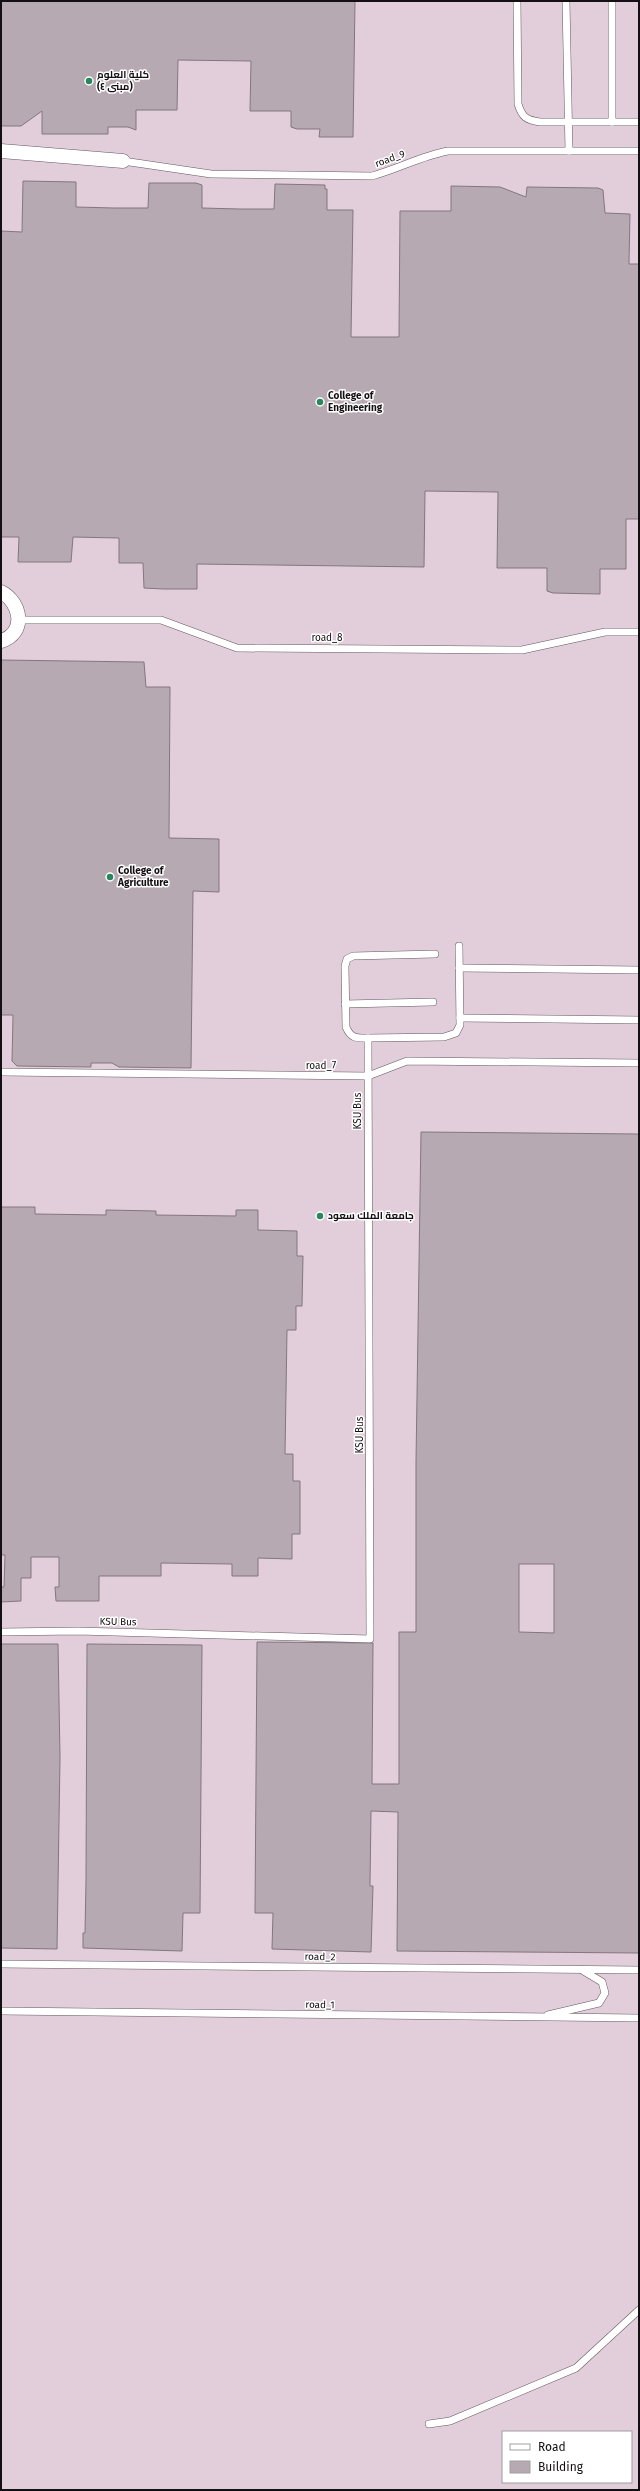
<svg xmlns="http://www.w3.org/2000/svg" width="640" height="2491" viewBox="0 0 640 2491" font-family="'Fira Sans',Cairo,sans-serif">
<rect width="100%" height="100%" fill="#e8dbe3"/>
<path fill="#e2cdda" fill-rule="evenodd" d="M 1,1 L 639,1 L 639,2490 L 1,2490 ZM 503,2432 L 631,2432 L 631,2482 L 503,2482 Z"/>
<g fill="#b6a9b1" stroke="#83777f" fill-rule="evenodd">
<polygon points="1,1 355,1 353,137 319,137 320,129 297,129 291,127 291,111 250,111 251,61 178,60 177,110 136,110 136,130 128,127 108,127 108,134 42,134 42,111 21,126 1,126"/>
<polygon points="23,181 76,182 76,207 114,208 148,208 149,183 196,183 202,185 202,208 240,209 274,209 275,184 325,185 325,189 327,189 327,210 353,210 351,337 399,337 400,211 451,211 451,186 500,187 526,197 527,187 598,188 603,190 605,213 630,214 629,264 639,264 639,519 626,519 626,569 600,569 600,594 553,593 547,591 547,568 497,568 498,492 425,491 424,567 197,564 197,589 163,589 144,588 143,563 119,563 119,538 73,537 71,562 18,562 19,537 1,537 1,231 22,232"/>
<polygon points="1,660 140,662 144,662 146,687 170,687 169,838 219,839 219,892 193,891 191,1068 119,1067 112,1063 91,1063 91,1067 17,1066 12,1061 13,1015 1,1015"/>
<path d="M 421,1132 L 639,1134 L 639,1953 L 397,1951 L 398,1812 L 371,1811 L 370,1883 L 370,1886 L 373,1886 L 371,1952 L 272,1949 L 273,1913 L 255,1913 L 257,1642 L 373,1643 L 372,1784 L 399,1784 L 399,1632 L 416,1632 L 416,1462 ZM 519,1564 L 554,1564 L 554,1633 L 519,1632 Z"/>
<polygon points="1,1207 35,1207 35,1214 106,1215 106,1210 156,1211 156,1215 236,1216 236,1210 258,1210 258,1230 297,1231 297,1256 303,1256 302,1306 296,1306 296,1330 287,1330 285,1454 293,1454 293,1481 300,1481 300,1534 292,1534 292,1559 258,1558 258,1576 232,1576 232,1564 161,1563 161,1576 99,1576 99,1601 56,1601 55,1587 59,1587 59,1557 31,1557 31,1578 21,1578 21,1601 1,1602 1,1587 4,1587 5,1555 1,1555"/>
<polygon points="1,1644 58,1644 60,1757 57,1949 1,1948"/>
<polygon points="87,1644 202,1645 200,1913 183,1913 182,1951 83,1948 83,1933 85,1933 86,1881"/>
</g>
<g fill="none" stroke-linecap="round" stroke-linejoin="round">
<defs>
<g id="service">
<path d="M 517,1 L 518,104 C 522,117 526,120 540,122 L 639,122"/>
<polyline points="566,1 569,151"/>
<polyline points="612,1 612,122"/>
<path d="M 123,161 L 211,174 L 372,176 C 398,169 421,156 448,151 L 639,151"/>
<polyline points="19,620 161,620 237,648 522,650 605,632 639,632"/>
<polyline points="459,968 639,970"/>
<polyline points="345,1004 433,1002"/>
<polyline points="460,1018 639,1020"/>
<path d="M 368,1038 C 357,1038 351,1039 346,1027 L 345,966 L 347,959 L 353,956 L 435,954"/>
<polyline points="1,1072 368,1076 407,1061 639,1063"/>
<polyline points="1,1632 78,1631 370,1639 368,1038 444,1037 456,1033 460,1025 459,946"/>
<polyline points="1,1964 639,1970"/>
<polyline points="1,2011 639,2018"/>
<polyline points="548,2015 599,2003 605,1993 602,1982 582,1970"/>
<polyline points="429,2424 450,2421 576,2368 639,2310"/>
</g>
<g id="minor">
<polyline points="1,151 123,161"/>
<path d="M 1,592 C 21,602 27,633 1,641"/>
</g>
</defs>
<use href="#service" stroke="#63585e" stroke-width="8"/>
<use href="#minor" stroke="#63585e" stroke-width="15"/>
<use href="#service" stroke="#fff" stroke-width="7"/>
<use href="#minor" stroke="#fff" stroke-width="14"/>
</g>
<g fill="#29865d" stroke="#fff" stroke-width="1.5">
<circle cx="89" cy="81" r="4"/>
<circle cx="320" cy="402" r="4"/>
<circle cx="110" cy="877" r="4"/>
<circle cx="320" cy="1216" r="4"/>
</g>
<g text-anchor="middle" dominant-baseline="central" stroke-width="3" stroke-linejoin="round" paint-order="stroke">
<g font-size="10" font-weight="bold" fill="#140f12" stroke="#fff" text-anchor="start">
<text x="97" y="75">كلية العلوم<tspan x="97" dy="12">(مبنى ٤)</tspan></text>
<text x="328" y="396">College of<tspan x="328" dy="12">Engineering</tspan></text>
<text x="118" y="871">College of<tspan x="118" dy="12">Agriculture</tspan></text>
<text x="328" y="1216">جامعة الملك سعود</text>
</g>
<g font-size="10" fill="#140f12" stroke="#fff">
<text transform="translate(390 159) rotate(-20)">road_9</text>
<text x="327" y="638">road_8</text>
<text x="321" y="1066">road_7</text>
<text transform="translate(358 1111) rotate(-90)">KSU Bus</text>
<text transform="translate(360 1435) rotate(-90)">KSU Bus</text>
<text transform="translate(118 1622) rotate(1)">KSU Bus</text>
<text transform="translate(320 1957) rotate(1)">road_2</text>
<text transform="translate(320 2005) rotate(1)">road_1</text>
</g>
</g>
<rect width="640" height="2491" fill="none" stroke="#140f12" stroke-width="4"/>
<rect x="502" y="2431" width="130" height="52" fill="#ffffff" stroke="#a19fa0"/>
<rect x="510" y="2444" width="20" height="6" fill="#ffffff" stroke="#a19fa0"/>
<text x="538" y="2451" font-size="12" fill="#140f12">Road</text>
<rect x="510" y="2461" width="20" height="12" fill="#b6a9b1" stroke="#a19fa0"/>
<text x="538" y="2471" font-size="12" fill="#140f12">Building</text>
</svg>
